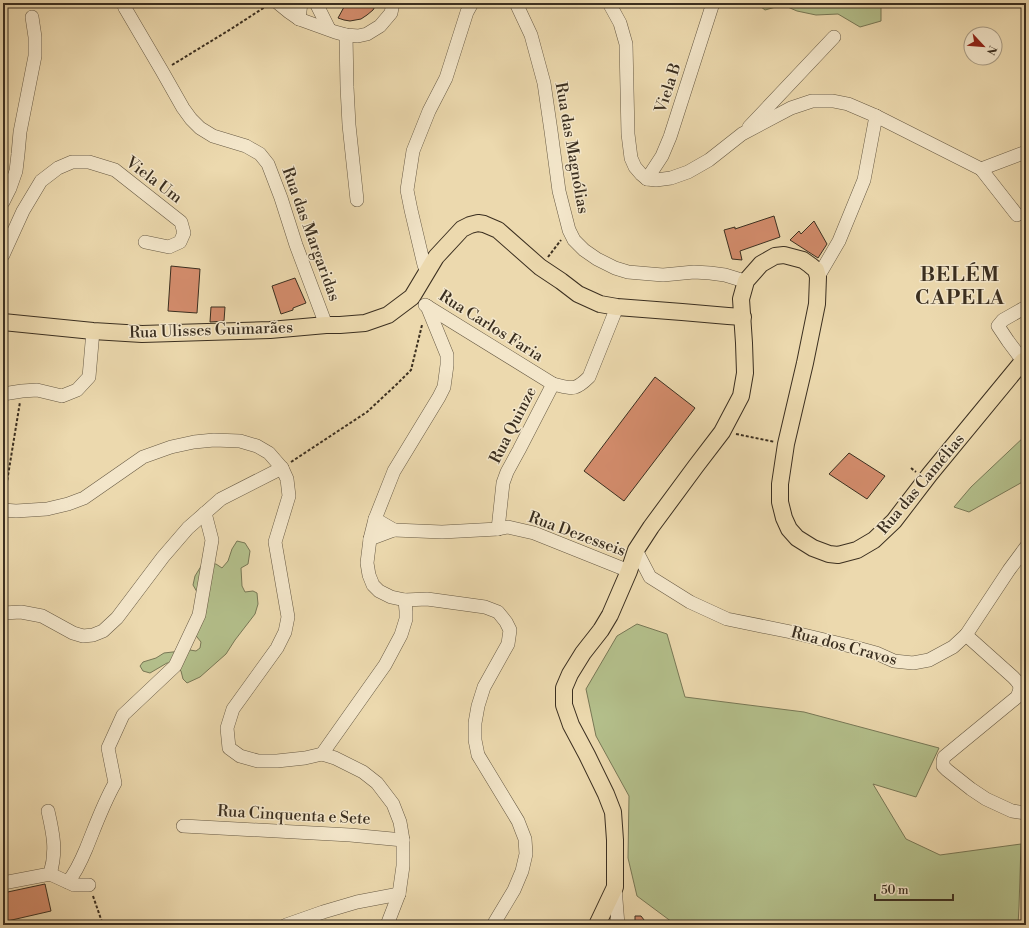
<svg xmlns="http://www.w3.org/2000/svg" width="1029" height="928" viewBox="0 0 1029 928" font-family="'Libre Bodoni',serif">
<rect width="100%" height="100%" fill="#ecd9ae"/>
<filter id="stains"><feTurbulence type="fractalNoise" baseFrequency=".005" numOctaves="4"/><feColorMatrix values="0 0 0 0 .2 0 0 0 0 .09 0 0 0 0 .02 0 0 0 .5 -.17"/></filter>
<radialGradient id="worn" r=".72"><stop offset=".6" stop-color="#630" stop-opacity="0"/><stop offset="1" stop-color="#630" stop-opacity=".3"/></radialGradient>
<g fill="#b4c08c" stroke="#787856">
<polygon points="756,3 881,3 881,21 860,27 838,14 816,15 797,11 783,5 765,10"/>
<polygon points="1026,435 1026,480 969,512 954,507 971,487"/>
<polygon points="237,541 245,543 250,551 248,564 241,568 242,586 245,592 253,591 257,593 258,604 255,614 235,640 226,654 200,677 187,683 183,679 181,671 172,663 167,663 150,673 143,671 140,666 143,662 156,658 164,653 190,650 196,651 200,648 201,642 189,627 198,605 197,592 193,585 195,576 203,563 216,564 222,568 228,561 232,549"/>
<polygon points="637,624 667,634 685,697 804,712 939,748 916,797 873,784 906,839 940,855 1021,844 1019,907 1018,925 676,925 637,896 628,858 629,796 596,736 586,689 617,636"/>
</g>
<g fill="#d38c6c" stroke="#3b2f20">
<polygon points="354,3 377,3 373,10 367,15 361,19 350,21 344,20 338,18 344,7"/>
<polygon points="774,216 780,237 740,251 742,260 732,259 724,230 735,227 735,229"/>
<polygon points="814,221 827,244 818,258 790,240 799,231 801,234"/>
<polygon points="171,266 200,269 197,313 168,311"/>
<polygon points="295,278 306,303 293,308 293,310 281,314 272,286"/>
<polygon points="211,307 225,307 224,321 210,322"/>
<polygon points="655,377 695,408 624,501 584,471"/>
<polygon points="849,453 885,476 867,499 829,474"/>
<polygon points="45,884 51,911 3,922 3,893"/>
<polygon points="635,916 641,916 648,925 635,925"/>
</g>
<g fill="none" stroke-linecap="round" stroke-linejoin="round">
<defs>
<g id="minor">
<polyline points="123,3 125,8 162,71 183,108 191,119 200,128 213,136 246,146 260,154 268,164 281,198 296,245 326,325"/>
<polyline points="278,3 289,12 299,19 335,32 346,35 358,36 367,34 380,26 391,13 393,3"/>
<polyline points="316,3 329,29"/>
<polyline points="516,3 531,35 544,83 551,131 559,191 569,230 574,240 584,250 597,259 615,268 628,272 663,275 694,272 710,273 725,275 738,279 746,281"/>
<polyline points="609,3 620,23 626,44 628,134 631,158 635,167 641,174 647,179 656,180 671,178 688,172 709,160 742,134 791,108 812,101 833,101 848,104 876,116 981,169 1017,215"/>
<polyline points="299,19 301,3"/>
<polyline points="346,35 347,87 349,125 357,200"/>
<polyline points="749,127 834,37"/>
<polyline points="981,169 1026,152"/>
<polyline points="647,179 662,156 670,137 713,3"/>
<polyline points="3,202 10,188 16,171 18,154 20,132 35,56 35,37 32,17"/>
<polyline points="3,255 23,211 41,181 58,168 72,162 89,162 115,170 181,222 184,233 180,242 169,247 145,242"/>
<polyline points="427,272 424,265 411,210 407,190 413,151 429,111 446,78 467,12 472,3"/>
<polyline points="818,277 839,241 864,180 876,116"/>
<path d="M 425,305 L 553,384 C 571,388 574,392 589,377 L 617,307"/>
<polyline points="427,306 447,355 447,365 444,387 439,397 394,471 375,519 370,539 367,563 369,575 373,585 379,591 391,597 405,600 427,599 485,607 498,612 506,622 510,630 508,644 484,687 478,706 475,723 475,740 478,755 518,821 525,839 526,854 522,871 514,890 493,925"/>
<polyline points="1023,361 1008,341 998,326 1003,320 1026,307"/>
<polyline points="3,394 22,391 37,390 62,396 77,390 89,377 93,331"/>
<polyline points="3,510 16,511 47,509 68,504 84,498 143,457 171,447 194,442 214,440 240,441 257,446 269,453 282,468 287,479 289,496 275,542 288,617 285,632 277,648 233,709 227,728 229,748 240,756 258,761 277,761 305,758 322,754"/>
<polyline points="498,529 503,483 507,472 519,450 553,384"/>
<polyline points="394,530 442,532 498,529 508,527 534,533 629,571"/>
<polyline points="370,539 394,530 375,519"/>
<polyline points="636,550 650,577 690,602 727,619 791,632 854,647 876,653 894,661 913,663 929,660 953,647 966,635 1009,570 1026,547"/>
<polyline points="3,613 21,612 42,616 73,633 83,636 93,635 103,631 117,618 163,557 188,528 221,499 282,468"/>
<path d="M 966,635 L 1013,677 C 1020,684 1022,687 1017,697 L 944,757 L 943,761 L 943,766 L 947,770 L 971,789 L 986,799 L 1012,811 L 1026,813"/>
<polyline points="322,754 335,758 363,772 377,783 393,804 400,822 403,840 403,866 399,894 387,925"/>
<polyline points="322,754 385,665 401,635 406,619 406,611 405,600"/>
<polyline points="183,826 350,835 403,840"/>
<polyline points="50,874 74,885 89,885"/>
<path d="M 68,882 C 76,872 81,861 86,849 C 95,827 103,804 115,783 L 108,748 L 123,715 L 175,666 L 199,615 L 212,540 L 205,513"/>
<path d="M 3,883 L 50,874 C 57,851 53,833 48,811"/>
<polyline points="615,887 618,925"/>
<polyline points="286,925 323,912 357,902 399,894"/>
</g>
<g id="major">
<polyline points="3,322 93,331 142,334 270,330 326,325 340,325 365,323 388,315 412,297 436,257 462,229 470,225 478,223 484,224 498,230 540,267 561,281 578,294 600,304 617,307 682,312 728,316 743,317"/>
<polyline points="597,925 615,887 615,840 613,812 606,794 587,755 571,725 564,705 564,688 570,674 583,653 601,630 610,615 629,571 636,550 651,527 696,466 722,432 741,396 745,373 744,343 741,299 746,281 761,264 775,256 784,255 803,260 810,265 816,270 818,277 817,304 805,363 786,444 780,484 780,502 784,518 789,529 797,538 813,548 829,554 838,555 857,550 874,540 894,521 930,474 1023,361 1026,360"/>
</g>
</defs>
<use href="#minor" stroke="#675a44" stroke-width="14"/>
<use href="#major" stroke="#3b2f20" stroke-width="18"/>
<g stroke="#3b2f20" stroke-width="2" stroke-dasharray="3 2" stroke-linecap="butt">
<polyline points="172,65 231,29 268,5"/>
<polyline points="548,257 561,240"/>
<polyline points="736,434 775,442"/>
<polyline points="291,462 367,412 397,384 411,370 422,325"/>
<polyline points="911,468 916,472"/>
<polyline points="4,500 20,402"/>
<polyline points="93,896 103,925"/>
</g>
<use href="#minor" stroke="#f3e6ca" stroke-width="13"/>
<use href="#major" stroke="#ecd9ae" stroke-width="16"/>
</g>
<g text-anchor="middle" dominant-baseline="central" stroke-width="3" stroke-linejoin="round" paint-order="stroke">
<g font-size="16" fill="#3b2f20" stroke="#f3e6ca">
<text transform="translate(668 88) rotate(-72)">Viela B</text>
<text transform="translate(572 148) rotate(80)">Rua das Magnólias</text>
<text transform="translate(154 180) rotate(37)">Viela Um</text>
<text transform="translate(311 234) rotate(70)">Rua das Margaridas</text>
<text transform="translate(491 326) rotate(32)">Rua Carlos Faria</text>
<text transform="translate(211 330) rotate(-2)">Rua Ulisses Guimarães</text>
<text transform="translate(513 425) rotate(-63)">Rua Quinze</text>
<text transform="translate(921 484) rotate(-50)">Rua das Camélias</text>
<text transform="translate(577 534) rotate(20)">Rua Dezesseis</text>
<text transform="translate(844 646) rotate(15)">Rua dos Cravos</text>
<text transform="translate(294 815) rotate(3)">Rua Cinquenta e Sete</text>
</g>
<g font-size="20" font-weight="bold" letter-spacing="1" fill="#3b2f20" stroke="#f3e6ca">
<text x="960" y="275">BELÉM<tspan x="960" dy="23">CAPELA</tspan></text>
</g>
</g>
<rect width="1029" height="928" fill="none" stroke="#ecd9ae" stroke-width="16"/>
<rect x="4" y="4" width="1021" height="920" fill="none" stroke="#3b2f20" stroke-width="2"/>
<rect x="8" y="8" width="1013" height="912" fill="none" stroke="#3b2f20"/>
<g transform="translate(983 46) rotate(116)"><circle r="19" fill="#f3e6ca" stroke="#a99d86"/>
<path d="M0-3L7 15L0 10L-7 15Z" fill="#8f2418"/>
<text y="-6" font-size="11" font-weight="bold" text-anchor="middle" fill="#3b2f20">N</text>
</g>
<path d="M875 894v6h78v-6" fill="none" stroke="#3b2f20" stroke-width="2"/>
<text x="881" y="894" font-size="12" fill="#3b2f20" stroke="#f3e6ca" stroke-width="3" paint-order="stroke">50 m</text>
<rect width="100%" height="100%" filter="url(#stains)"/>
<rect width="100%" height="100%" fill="url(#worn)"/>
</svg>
